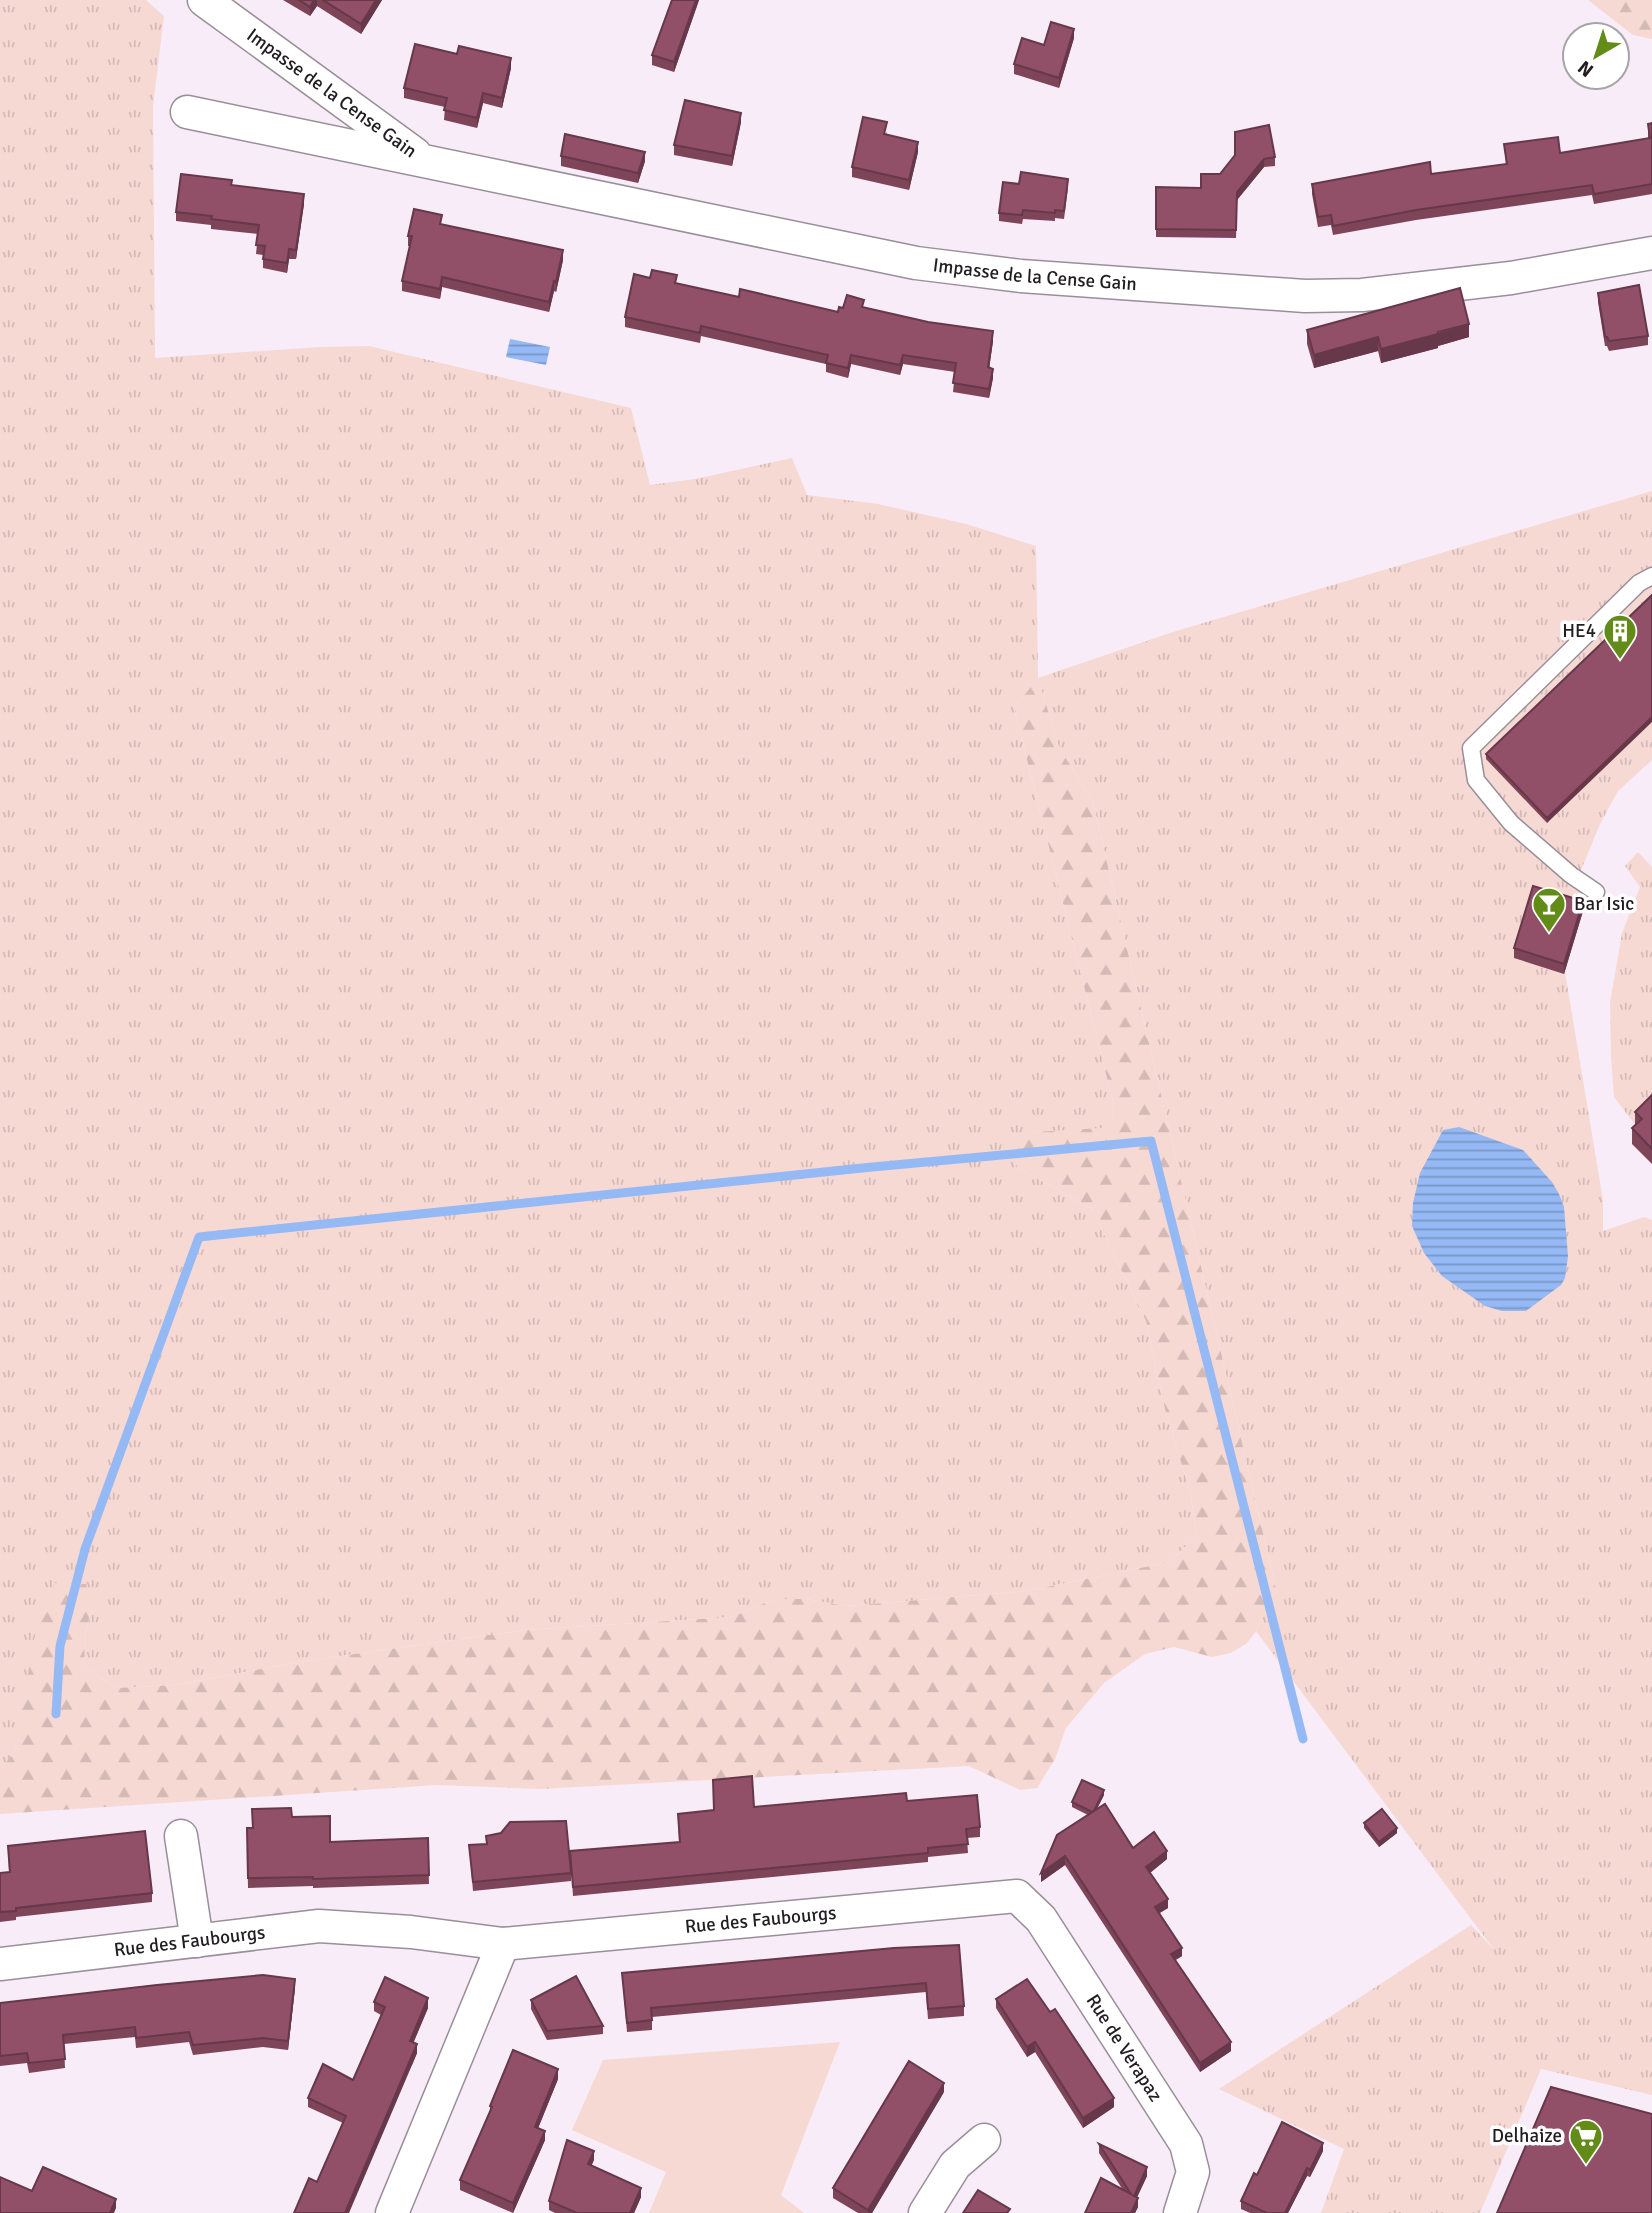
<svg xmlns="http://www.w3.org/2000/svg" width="1652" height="2213" viewBox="0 0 1652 2213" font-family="Signika,sans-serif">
<defs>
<pattern id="grass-tufts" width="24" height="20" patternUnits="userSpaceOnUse" patternTransform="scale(1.75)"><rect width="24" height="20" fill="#f7d9d4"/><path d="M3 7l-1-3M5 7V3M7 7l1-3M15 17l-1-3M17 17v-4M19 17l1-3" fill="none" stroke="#d3bab6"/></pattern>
<pattern id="forest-firs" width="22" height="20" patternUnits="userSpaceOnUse" patternTransform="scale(1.75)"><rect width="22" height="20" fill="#f7d9d4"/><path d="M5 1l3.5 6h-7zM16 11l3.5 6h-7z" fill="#d3bab6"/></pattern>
<pattern id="water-rules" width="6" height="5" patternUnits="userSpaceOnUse" patternTransform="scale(1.75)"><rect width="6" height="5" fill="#95b9f4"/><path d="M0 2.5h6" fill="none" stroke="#7996c5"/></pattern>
</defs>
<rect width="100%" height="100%" fill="#f7ecf8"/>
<g fill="url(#grass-tufts)">
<polygon points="0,0 146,0 164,16 153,106 155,358 321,347 369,346 631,408 650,485 695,479 792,458 807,495 878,504 966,524 1036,546 1038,678 1173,632 1652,491 1652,760 1618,791 1600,824 1579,875 1463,770 1582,894 1565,972 1603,1200 1603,1231 1644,1217 1652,1220 1652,2095 1541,2069 1480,2213 1321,2213 1344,2149 1219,2089 1471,1925 1495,1951 1256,1631 1276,1589 1093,802 1059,747 1038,679 1014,708 1114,1106 1113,1122 1102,1129 1033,1132 1017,1167 1092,1209 1146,1321 1165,1409 1190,1492 1197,1535 1170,1562 1027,1591 846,1606 806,1599 774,1599 732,1617 525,1630 298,1662 176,1685 116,1688 85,1667 84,1637 92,1609 27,1688 14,1752 0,1770"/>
<polygon points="1638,852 1652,867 1652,1110 1636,1126 1614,1097 1611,1057 1610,1003 1622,933 1640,887 1625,866"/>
</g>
<g fill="url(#forest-firs)">
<polygon points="1588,0 1652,0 1652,39 1633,35"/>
<polygon points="1038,678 1059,747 1093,802 1276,1589 1256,1631 1247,1643 1231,1653 1212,1657 1174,1647 1145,1654 1104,1683 1066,1728 1055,1759 1037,1788 1020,1790 969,1766 540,1789 437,1785 0,1814 0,1770 14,1752 37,1624 55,1583 86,1584 92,1609 84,1637 85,1667 116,1688 176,1685 298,1662 525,1630 732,1617 774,1599 806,1599 846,1606 1027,1591 1170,1562 1197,1535 1190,1492 1165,1409 1146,1321 1092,1209 1017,1167 1012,1151 1022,1139 1033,1132 1102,1128 1113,1122 1114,1106 1014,708"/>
</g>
<polygon fill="#f7d9d4" points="840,2042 781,2195 804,2213 649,2213 666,2172 572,2130 603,2060"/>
<g fill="url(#water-rules)">
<polygon points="510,339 550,347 546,365 506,357"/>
<polygon points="1459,1127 1523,1150 1552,1182 1559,1194 1564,1207 1568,1256 1565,1278 1561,1285 1526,1311 1502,1311 1485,1306 1442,1276 1424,1253 1412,1226 1413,1203 1420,1173 1443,1130"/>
</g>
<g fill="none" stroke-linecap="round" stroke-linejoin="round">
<polyline stroke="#95b9f4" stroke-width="9" points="56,1714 60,1646 85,1549 199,1237 862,1168 1151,1141 1303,1739"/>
<defs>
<polyline id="lane" points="1596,892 1571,875 1511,823 1476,780 1471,748 1639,583 1652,576"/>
<g id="street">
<path id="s1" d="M 204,0 L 415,154"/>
<path id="s2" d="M 187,112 L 916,263 L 1021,276 L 1305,296 L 1362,295 L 1511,278 L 1652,253"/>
<polyline points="181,1836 197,1941"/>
<path id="s3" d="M 0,1964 L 319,1926 L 411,1932 L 503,1944 L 1017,1896 L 1041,1919 L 1186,2144 L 1193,2172 L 1180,2213"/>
<polyline points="392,2213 503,1944"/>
<polyline points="925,2213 955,2165 984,2140"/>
</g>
</defs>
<use href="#lane" stroke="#998f99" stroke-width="19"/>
<use href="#street" stroke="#998f99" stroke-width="35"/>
<use href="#lane" stroke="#fff" stroke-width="16"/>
<use href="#street" stroke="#fff" stroke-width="32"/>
</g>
<g fill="#7e4559">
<polygon points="283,0 382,0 361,34 317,6 310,16"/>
<polygon points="672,0 699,0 674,72 652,65 652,55"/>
<polygon points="1074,38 1059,88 1014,74 1014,64 1044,45"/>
<polygon points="511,68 502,108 483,103 477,128 444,120 445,107 404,98 404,88"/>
<polygon points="741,122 732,166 674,155 674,145"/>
<polygon points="1652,123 1652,194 1594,204 1592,195 1416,220 1333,235 1331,225 1318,227 1312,194 1312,184 1431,174 1506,164 1504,144 1560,153 1648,139 1648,124"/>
<polygon points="887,132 886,135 918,152 909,190 852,177 852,167"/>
<polygon points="1235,155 1275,157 1275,166 1264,167 1237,200 1236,238 1156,237 1156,187 1201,188 1220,174"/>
<polygon points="561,156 645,161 638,183 561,166"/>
<polygon points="232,185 304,204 296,259 289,259 287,273 263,268 263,255 256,254 258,234 211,229 211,225 176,221 176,212"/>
<polygon points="1068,188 1064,219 1055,218 1055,221 1023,219 1022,224 999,221 999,213"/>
<polygon points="442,224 563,260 556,292 554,291 549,312 442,287 440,299 402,291 402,281 410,246 408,246 408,236"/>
<polygon points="677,283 739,297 838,312 843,308 864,308 993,341 989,368 993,378 989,398 953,392 955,372 903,364 900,375 851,364 848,378 826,372 826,364 701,336 700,343 625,327 625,317"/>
<polygon points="1598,293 1648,336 1648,345 1609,351 1607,346 1605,346 1598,302"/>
<polygon points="1307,330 1469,337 1438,346 1438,348 1381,363 1378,351 1314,368 1307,344"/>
<polygon points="1652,595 1547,823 1486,759 1486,754"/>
<polygon points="1583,911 1564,974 1514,958 1514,948"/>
<polygon points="1652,1095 1652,1164 1632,1144 1632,1128 1635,1126 1635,1112"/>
<polygon points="1104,1795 1097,1808 1133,1848 1167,1859 1150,1873 1168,1908 1159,1913 1182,1956 1175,1960 1231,2051 1200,2072 1065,1865 1041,1882 1088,1815 1072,1807 1072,1802"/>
<polygon points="907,1801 980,1827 980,1837 967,1838 968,1853 928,1857 928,1862 573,1896 570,1851 679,1842 678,1814 754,1807"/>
<polygon points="292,1817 330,1842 428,1838 429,1884 313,1888 313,1886 248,1888 247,1828 253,1828"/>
<polygon points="1364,1823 1397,1833 1379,1847 1364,1828"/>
<polygon points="486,1836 571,1873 571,1881 473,1891 469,1845 486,1844"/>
<polygon points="8,1846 152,1893 152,1902 16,1917 16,1920 0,1922 0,1873 9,1872"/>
<polygon points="894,1948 964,2006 964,2016 928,2019 926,1992 652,2017 652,2030 627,2032 622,1973"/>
<polygon points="295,1988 288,2050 263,2047 193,2055 189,2042 136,2048 135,2037 64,2044 65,2068 29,2073 27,2063 0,2066 0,2003"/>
<polygon points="996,1999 1114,2107 1083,2128 1035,2052 1027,2057 996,2008"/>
<polygon points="531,2000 603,2026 603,2034 547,2040 531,2009"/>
<polygon points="374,2002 428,2008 413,2043 417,2053 412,2065 317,2182 343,2123 308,2107 308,2098 353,2080 381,2015 374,2011"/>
<polygon points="558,2079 538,2128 545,2140 513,2213 460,2190 460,2180 490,2111 490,2106"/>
<polygon points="944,2092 872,2213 858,2213 833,2198 833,2188"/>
<polygon points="1099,2144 1147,2176 1137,2197 1138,2207 1135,2213 1085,2213 1123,2190 1099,2153"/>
<polygon points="1323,2151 1310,2177 1307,2176 1288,2213 1250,2213 1241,2209 1241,2201 1257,2175"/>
<polygon points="594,2160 591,2166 641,2197 634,2213 555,2213 549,2210 549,2201"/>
</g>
<g fill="#663849">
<polygon points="314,0 317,0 317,6 310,16 310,7"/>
<polygon points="376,0 382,0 361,34 361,24"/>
<polygon points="696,0 699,0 674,72 674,62"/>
<polygon points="1074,29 1074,38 1059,88 1059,78"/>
<polygon points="511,58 511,68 502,108 502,98"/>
<polygon points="483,93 483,103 477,128 477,118"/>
<polygon points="741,113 741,122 732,166 732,156"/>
<polygon points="918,142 918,152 909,190 909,180"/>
<polygon points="645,152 645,161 638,183 638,173"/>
<polygon points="1264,159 1264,167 1237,200 1236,238 1237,192"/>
<polygon points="304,194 304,204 296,259 296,250"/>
<polygon points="289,249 289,259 287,273 287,263"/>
<polygon points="563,250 563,260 556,292 556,282"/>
<polygon points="442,277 442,287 440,299 440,289"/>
<polygon points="554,281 554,291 549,312 549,302"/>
<polygon points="1469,324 1469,337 1438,346 1438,348 1381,363 1381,349"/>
<polygon points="993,331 993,341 988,377 988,367"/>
<polygon points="1378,337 1378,351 1314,368 1314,355"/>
<polygon points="851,355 851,364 848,378 848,368"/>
<polygon points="903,355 903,364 900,375 900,365"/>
<polygon points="993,369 993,378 989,398 989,389"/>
<polygon points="1652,717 1652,722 1547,823 1547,818"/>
<polygon points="1583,901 1583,911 1564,974 1564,964"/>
<polygon points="1104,1790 1104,1795 1093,1817 1093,1812"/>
<polygon points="1397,1828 1397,1833 1379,1847 1379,1842"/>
<polygon points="1167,1851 1167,1859 1146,1876 1146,1867"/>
<polygon points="1065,1856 1065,1865 1041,1882 1041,1873"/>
<polygon points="1168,1899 1168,1908 1155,1916 1155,1907"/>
<polygon points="1182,1948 1182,1956 1171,1963 1171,1954"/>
<polygon points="295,1979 295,1988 288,2050 288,2041"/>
<polygon points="428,1998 428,2008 410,2051 410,2041"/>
<polygon points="1035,2042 1035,2052 1027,2057 1027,2047"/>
<polygon points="1231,2042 1231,2051 1200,2072 1200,2063"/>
<polygon points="417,2044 417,2053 412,2065 349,2213 345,2213"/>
<polygon points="558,2069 558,2079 535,2136 535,2127"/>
<polygon points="944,2083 944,2092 872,2213 868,2213 868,2210"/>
<polygon points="1114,2098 1114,2107 1083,2128 1083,2118"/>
<polygon points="545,2131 545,2140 513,2213 513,2203"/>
<polygon points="1323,2143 1323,2151 1310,2177 1310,2170"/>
<polygon points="594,2151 594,2160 588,2173 588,2164"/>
<polygon points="1147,2167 1147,2176 1134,2204 1134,2196"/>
<polygon points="1307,2168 1307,2176 1288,2213 1285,2213"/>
<polygon points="641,2188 641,2197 634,2213 630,2213"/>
<polygon points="1138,2198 1138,2207 1135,2213 1131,2213"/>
<polygon points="116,2199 116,2208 114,2213 110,2213"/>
</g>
<g fill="#925068" stroke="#663849" stroke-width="2">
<polygon points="299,0 314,0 310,7"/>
<polygon points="323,0 376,0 361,24"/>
<polygon points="672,0 696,0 674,62 652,55"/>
<polygon points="1051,22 1074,29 1059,78 1014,64 1022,38 1044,45"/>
<polygon points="415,44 457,54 459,46 511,58 502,98 483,93 477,118 444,110 447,98 404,88"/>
<polygon points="685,100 741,113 732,156 674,145"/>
<polygon points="863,117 887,122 884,134 918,142 909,180 852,167"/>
<polygon points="1652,123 1652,184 1594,194 1592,185 1416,210 1333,226 1331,215 1318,217 1312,184 1430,162 1431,174 1507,164 1504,144 1558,137 1560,153 1650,138 1648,124"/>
<polygon points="1269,125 1275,157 1264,159 1237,192 1236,230 1156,229 1156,187 1201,188 1201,174 1220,174 1235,155 1235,132"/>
<polygon points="565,134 645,152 638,173 561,156"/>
<polygon points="1021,172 1068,179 1064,211 1055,210 1055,213 1023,210 1022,215 999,213 1003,182 1019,184"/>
<polygon points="181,174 232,180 231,185 304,194 296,250 289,249 287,263 263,259 265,246 256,245 259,225 211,219 212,216 176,212"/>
<polygon points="414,209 442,215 440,224 563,250 556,282 554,281 549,302 442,277 440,289 402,281 412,236 408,236"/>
<polygon points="652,270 677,275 675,283 739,297 740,289 838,312 839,307 843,308 847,295 864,300 862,307 928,322 993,331 988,367 993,369 989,389 953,383 956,363 903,355 900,365 851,355 848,368 826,363 828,355 701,326 700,333 625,317 634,274 650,278"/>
<polygon points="1639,285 1648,336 1609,341 1607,337 1605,337 1598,293"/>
<polygon points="1460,288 1469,324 1438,332 1438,334 1381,349 1378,337 1314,355 1307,330"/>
<polygon points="1652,595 1652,717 1547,818 1486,754"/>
<polygon points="1533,886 1583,901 1564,964 1514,948"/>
<polygon points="1652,1095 1652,1149 1632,1128 1642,1119 1635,1112"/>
<polygon points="752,1776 754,1807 906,1793 907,1801 977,1795 980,1827 966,1829 968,1844 928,1848 928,1853 573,1887 570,1851 680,1842 678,1814 714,1810 713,1780"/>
<polygon points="1082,1780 1104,1790 1094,1811 1092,1812 1072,1802"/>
<polygon points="1105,1804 1133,1848 1154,1832 1167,1851 1146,1867 1168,1899 1155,1907 1182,1948 1171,1954 1231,2042 1200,2063 1065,1856 1041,1873 1057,1835"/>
<polygon points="291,1808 292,1817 330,1816 330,1842 428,1838 429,1875 313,1879 313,1877 248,1878 247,1828 253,1828 252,1809"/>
<polygon points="1382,1809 1397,1828 1379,1842 1364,1823"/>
<polygon points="566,1821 571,1873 473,1882 469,1845 487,1844 486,1836 501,1833 510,1822"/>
<polygon points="145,1831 152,1893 16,1908 16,1911 0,1912 0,1873 10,1872 8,1846"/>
<polygon points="959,1945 964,2006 928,2009 926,1983 651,2008 652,2020 627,2023 622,1973 894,1948"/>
<polygon points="263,1975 295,1979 288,2041 263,2038 193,2045 189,2032 136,2038 135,2027 63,2035 65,2059 29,2063 27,2053 0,2056 0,2003 157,1985"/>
<polygon points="576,1976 603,2026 547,2031 531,2000"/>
<polygon points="385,1977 428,1998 410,2041 417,2044 345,2213 294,2213 309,2178 317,2182 346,2116 308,2098 323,2064 353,2080 385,2007 374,2002"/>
<polygon points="1027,1979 1050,2012 1055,2009 1114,2098 1083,2118 1035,2042 1027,2047 996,1999"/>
<polygon points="513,2050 558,2069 535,2127 545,2131 513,2203 460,2180 492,2107 490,2106"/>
<polygon points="909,2061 944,2083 868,2210 833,2188"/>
<polygon points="1551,2087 1652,2114 1652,2213 1497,2213"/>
<polygon points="1282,2122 1323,2143 1310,2170 1307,2168 1285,2213 1267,2213 1241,2201 1254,2173 1257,2175"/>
<polygon points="567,2140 594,2151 588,2164 641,2188 630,2213 577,2213 549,2201"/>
<polygon points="1099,2144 1147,2167 1134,2196 1138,2198 1131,2213 1085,2213 1101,2178 1131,2194"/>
<polygon points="43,2167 116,2199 110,2213 0,2213 0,2177 32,2191"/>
<polygon points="978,2190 1010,2209 1007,2213 963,2213"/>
</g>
<defs>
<symbol id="building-pin" viewBox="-11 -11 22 30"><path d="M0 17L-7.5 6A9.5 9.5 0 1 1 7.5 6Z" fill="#638b18" stroke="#fff"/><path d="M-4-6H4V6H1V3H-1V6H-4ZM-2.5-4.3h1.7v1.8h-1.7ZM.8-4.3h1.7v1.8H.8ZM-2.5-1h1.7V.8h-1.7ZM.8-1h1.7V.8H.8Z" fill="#fff"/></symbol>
<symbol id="bar-pin" viewBox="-11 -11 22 30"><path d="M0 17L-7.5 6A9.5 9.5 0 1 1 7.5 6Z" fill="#638b18" stroke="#fff"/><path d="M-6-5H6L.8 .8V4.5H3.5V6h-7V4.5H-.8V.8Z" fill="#fff"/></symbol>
<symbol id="supermarket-pin" viewBox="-11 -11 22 30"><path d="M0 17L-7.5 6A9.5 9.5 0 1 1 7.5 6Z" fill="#638b18" stroke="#fff"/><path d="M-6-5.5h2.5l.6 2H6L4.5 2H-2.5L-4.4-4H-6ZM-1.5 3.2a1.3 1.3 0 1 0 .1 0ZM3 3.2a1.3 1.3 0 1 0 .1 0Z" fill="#fff"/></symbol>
</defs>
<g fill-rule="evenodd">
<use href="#building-pin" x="1601" y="612" width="38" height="52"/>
<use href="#bar-pin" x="1530" y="885" width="38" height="52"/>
<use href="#supermarket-pin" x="1567" y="2117" width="38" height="52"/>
</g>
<g text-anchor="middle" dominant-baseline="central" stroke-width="7" stroke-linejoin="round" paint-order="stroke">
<g font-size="19" fill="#211d21" stroke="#fff">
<text stroke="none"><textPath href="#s1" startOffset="158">Impasse de la Cense Gain</textPath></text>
<text stroke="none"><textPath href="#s2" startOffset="864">Impasse de la Cense Gain</textPath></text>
<text stroke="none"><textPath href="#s3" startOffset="765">Rue des Faubourgs</textPath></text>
<text stroke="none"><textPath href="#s3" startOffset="191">Rue des Faubourgs</textPath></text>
<text stroke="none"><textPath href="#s3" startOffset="1209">Rue de Verapaz</textPath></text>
</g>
<g font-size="19" fill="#211d21" stroke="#fff" text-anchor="end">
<text x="1596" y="631">HE4</text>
<text x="1574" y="904" text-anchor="start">Bar Isic</text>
<text x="1562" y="2136">Delhaize</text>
</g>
</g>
<g transform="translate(1596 56) rotate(219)"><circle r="33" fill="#ffffff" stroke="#a6a5a6" stroke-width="2"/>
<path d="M0-5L12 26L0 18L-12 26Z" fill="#638b18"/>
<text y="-10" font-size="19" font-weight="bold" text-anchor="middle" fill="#211d21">N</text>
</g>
</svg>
